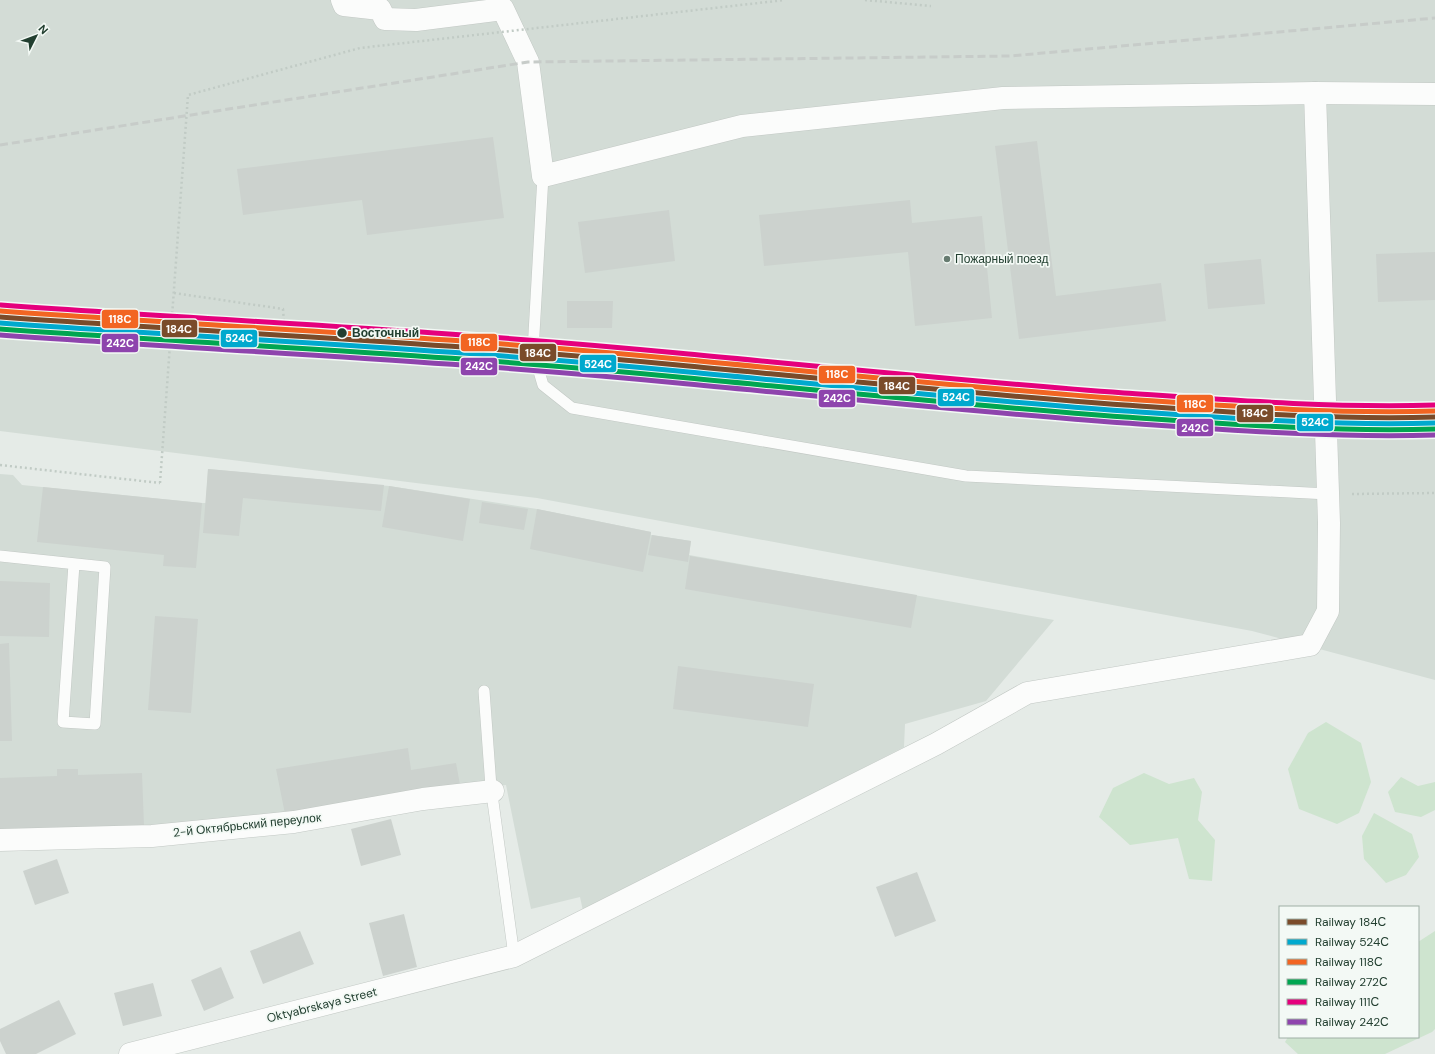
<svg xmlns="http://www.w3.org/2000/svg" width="1435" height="1054" viewBox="0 0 1435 1054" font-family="'DM Sans',sans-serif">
<rect width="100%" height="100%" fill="#e5ebe7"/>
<g fill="#d3dcd6">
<polygon points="0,0 1435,0 1435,680 1252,631 537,498 0,431"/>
<polygon points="208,469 389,486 537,509 651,532 651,535 691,541 689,555 1054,620 986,701 905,724 904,747 583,911 580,897 531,909 506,785 285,814 144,826 0,831 0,474 13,475 22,485 202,503 206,503"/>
</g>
<g fill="#cee4cf">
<polygon points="1326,722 1361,743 1371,782 1359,813 1337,824 1299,809 1288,769 1308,733"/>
<polygon points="1144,773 1169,784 1194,778 1202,792 1198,820 1215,840 1212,881 1189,879 1178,838 1130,845 1099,817 1113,788"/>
<polygon points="1401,777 1418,786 1435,782 1435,810 1421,817 1395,812 1388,792"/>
<polygon points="1374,813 1412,834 1419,857 1406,875 1386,883 1364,859 1362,836"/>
<polygon points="1435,931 1435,1029 1432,1032 1385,1054 1298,1054 1285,1042 1288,1037 1418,1037 1418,942"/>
</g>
<g fill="#ccd2ce">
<polygon points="493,137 504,218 367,235 362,200 243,215 237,169"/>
<polygon points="1037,141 1056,296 1161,283 1166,321 1019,339 995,146"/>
<polygon points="910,200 912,223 982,216 992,318 915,326 908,252 764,266 759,215"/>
<polygon points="669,210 675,261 585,273 578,222"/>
<polygon points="1435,252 1435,300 1378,302 1376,254"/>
<polygon points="1261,259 1265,304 1208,309 1204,264"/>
<polygon points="567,301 613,301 612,328 567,328"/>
<polygon points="208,469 384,485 381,511 243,498 239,536 203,533"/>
<polygon points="389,486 470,499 463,541 382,527"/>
<polygon points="43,487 202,503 196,568 163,566 164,555 37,542"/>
<polygon points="482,502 528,509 524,530 479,523"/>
<polygon points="537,509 651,532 643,572 530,549"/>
<polygon points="652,535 691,541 688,562 648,555"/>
<polygon points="690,556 917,595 911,628 685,589"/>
<polygon points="0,581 50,583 49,637 0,636"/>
<polygon points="155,616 198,619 191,713 148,710"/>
<polygon points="9,643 12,741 0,741 0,644"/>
<polygon points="678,666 814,684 808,727 673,709"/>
<polygon points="408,748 411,770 456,763 461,790 285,814 276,769"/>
<polygon points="57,769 78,769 78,775 142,773 144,826 0,831 0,778 57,776"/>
<polygon points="391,819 401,855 361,866 351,829"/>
<polygon points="57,859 69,893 35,905 23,871"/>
<polygon points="917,872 936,921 895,937 876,887"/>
<polygon points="404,914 417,967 383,976 369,923"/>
<polygon points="300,931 314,964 263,984 250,951"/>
<polygon points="221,967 234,998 204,1011 191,980"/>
<polygon points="153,983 162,1016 123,1026 114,993"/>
<polygon points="59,1000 76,1034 36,1054 6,1054 0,1041 0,1029"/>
</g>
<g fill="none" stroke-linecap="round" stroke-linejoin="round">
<defs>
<g id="service">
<polyline points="543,176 533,351 543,385 572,408 966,476 1328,494"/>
<polyline points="0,556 105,567 95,724 63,722 74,564"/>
<polyline points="484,691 491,787 514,956"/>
</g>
<g id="minor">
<polyline points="1315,93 1435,94"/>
<polyline points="0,840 152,836 294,822 423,799 493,791"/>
<polyline points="130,1054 514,956 936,744 1027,693 1310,645 1328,611 1329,523 1315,93 1003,98 742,126 543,176 528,62 503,9 416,20 385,19 380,9 344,5 342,0"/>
</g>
</defs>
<use href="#service" stroke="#c2c8c4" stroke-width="12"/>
<use href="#minor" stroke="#c2c8c4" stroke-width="23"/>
<g stroke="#c1cbc5" stroke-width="2.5" stroke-dasharray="2 3" stroke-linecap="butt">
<polyline points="865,0 931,6"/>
<polyline points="174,293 283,309 284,323 416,331"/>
<polyline points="0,465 160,483"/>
<polyline points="1352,494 1435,493"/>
</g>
<use href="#service" stroke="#fbfcfb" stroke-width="11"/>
<use href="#minor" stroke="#fbfcfb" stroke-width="22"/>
<polyline stroke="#c7ccc9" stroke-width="3" stroke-dasharray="8 4" stroke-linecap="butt" points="0,145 528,62 1010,56 1435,18"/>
<polyline stroke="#c1cbc5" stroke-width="2.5" stroke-dasharray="2 3" stroke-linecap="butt" points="160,483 188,95 360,48 785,0"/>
<defs>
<path id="rail-1" d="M 0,317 C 226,333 452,343 678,365 C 827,379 975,394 1125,405 C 1228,412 1331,420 1435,417"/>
<path id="rail-2" d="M 0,323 C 226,339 452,349 678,371 C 827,385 975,400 1125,411 C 1228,418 1331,426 1435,423"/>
<path id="rail-3" d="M 0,311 C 226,327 453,337 678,359 C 827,373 975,388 1124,399 C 1228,406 1331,414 1435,411"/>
<path id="rail-4" d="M 0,329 C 226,345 452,355 678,377 C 827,391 975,406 1125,417 C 1228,424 1331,432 1435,429"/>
<path id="rail-5" d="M 1,305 C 227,321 453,331 678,353 C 827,367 975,382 1124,393 C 1228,400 1331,408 1435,405"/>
<path id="rail-6" d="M 0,335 C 226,351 452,361 678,383 C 827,397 975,412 1125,423 C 1228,430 1331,438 1435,435"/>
</defs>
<use href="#rail-1" stroke="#f3f9f5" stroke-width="8"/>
<use href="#rail-2" stroke="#f3f9f5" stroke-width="8"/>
<use href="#rail-3" stroke="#f3f9f5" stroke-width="8"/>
<use href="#rail-4" stroke="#f3f9f5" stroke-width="8"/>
<use href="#rail-5" stroke="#f3f9f5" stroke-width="8"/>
<use href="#rail-6" stroke="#f3f9f5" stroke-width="8"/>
<use href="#rail-1" stroke="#7a4b2a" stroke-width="5"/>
<use href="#rail-2" stroke="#00a9ce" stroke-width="5"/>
<use href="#rail-3" stroke="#f26522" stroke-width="5"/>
<use href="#rail-4" stroke="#00a651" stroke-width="5"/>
<use href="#rail-5" stroke="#e5007d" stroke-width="5"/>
<use href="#rail-6" stroke="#8e44ad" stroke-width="5"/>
</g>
<circle fill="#667b70" stroke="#f3f9f5" stroke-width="1.5" cx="947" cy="259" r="4"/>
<circle fill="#223f30" stroke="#f3f9f5" stroke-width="1.5" cx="342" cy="333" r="5.5"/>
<g text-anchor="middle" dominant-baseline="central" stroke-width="3.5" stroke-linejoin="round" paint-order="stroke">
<g font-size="12" fill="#223f30" stroke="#f3f9f5" text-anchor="start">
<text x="955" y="259">Пожарный поезд</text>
</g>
<g font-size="12" font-weight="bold" fill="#223f30" stroke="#f3f9f5" text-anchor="start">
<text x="352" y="333">Восточный</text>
</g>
<g font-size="12" fill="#223f30" stroke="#f3f9f5">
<text transform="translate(247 825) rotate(-6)">2-й Октябрьский переулок</text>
<text transform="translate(322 1005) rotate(-14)">Oktyabrskaya Street</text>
</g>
</g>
<g stroke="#f3f9f5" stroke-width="1.5">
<rect x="101" y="309" width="38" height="20" rx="4" fill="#f26522"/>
<rect x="161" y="319" width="37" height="19" rx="4" fill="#7a4b2a"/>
<rect x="220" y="329" width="38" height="19" rx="4" fill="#00a9ce"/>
<rect x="460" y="333" width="38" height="19" rx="4" fill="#f26522"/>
<rect x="101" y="333" width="38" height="20" rx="4" fill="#8e44ad"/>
<rect x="519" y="343" width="38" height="19" rx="4" fill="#7a4b2a"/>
<rect x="579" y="354" width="38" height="19" rx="4" fill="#00a9ce"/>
<rect x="460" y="357" width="38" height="19" rx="4" fill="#8e44ad"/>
<rect x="818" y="365" width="38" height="19" rx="4" fill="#f26522"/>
<rect x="878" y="376" width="38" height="19" rx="4" fill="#7a4b2a"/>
<rect x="937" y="388" width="38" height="19" rx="4" fill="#00a9ce"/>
<rect x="818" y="389" width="38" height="19" rx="4" fill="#8e44ad"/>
<rect x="1176" y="394" width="38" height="19" rx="4" fill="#f26522"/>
<rect x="1236" y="404" width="38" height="19" rx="4" fill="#7a4b2a"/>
<rect x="1296" y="413" width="38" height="19" rx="4" fill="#00a9ce"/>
<rect x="1176" y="418" width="38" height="19" rx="4" fill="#8e44ad"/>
</g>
<g font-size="11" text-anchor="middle" font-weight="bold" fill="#fff">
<text x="120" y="323">118С</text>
<text x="179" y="333">184С</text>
<text x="239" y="342">524С</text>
<text x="479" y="346">118С</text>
<text x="120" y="347">242С</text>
<text x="538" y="357">184С</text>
<text x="598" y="368">524С</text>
<text x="479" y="370">242С</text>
<text x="837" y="378">118С</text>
<text x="897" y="390">184С</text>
<text x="956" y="401">524С</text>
<text x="837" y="402">242С</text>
<text x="1195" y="408">118С</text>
<text x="1255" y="417">184С</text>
<text x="1315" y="426">524С</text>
<text x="1195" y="432">242С</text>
</g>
<rect x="1279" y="906" width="140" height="132" fill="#f3f9f5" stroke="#9fafa6"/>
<rect x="1287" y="919" width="20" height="6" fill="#7a4b2a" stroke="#9fafa6"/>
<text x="1315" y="926" font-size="12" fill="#223f30">Railway 184С</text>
<rect x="1287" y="939" width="20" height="6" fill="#00a9ce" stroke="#9fafa6"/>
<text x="1315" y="946" font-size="12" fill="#223f30">Railway 524С</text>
<rect x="1287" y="959" width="20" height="6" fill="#f26522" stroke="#9fafa6"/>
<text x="1315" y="966" font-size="12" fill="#223f30">Railway 118С</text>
<rect x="1287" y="979" width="20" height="6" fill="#00a651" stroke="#9fafa6"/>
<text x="1315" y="986" font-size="12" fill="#223f30">Railway 272С</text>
<rect x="1287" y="999" width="20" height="6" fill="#e5007d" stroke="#9fafa6"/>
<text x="1315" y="1006" font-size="12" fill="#223f30">Railway 111С</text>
<rect x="1287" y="1019" width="20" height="6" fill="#8e44ad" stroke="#9fafa6"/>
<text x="1315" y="1026" font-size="12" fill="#223f30">Railway 242С</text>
<g transform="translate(36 36) rotate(48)" stroke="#f3f9f5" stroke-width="3" paint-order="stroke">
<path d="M0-3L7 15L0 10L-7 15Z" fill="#223f30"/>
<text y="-6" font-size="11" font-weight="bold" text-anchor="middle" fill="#223f30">N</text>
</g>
</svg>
